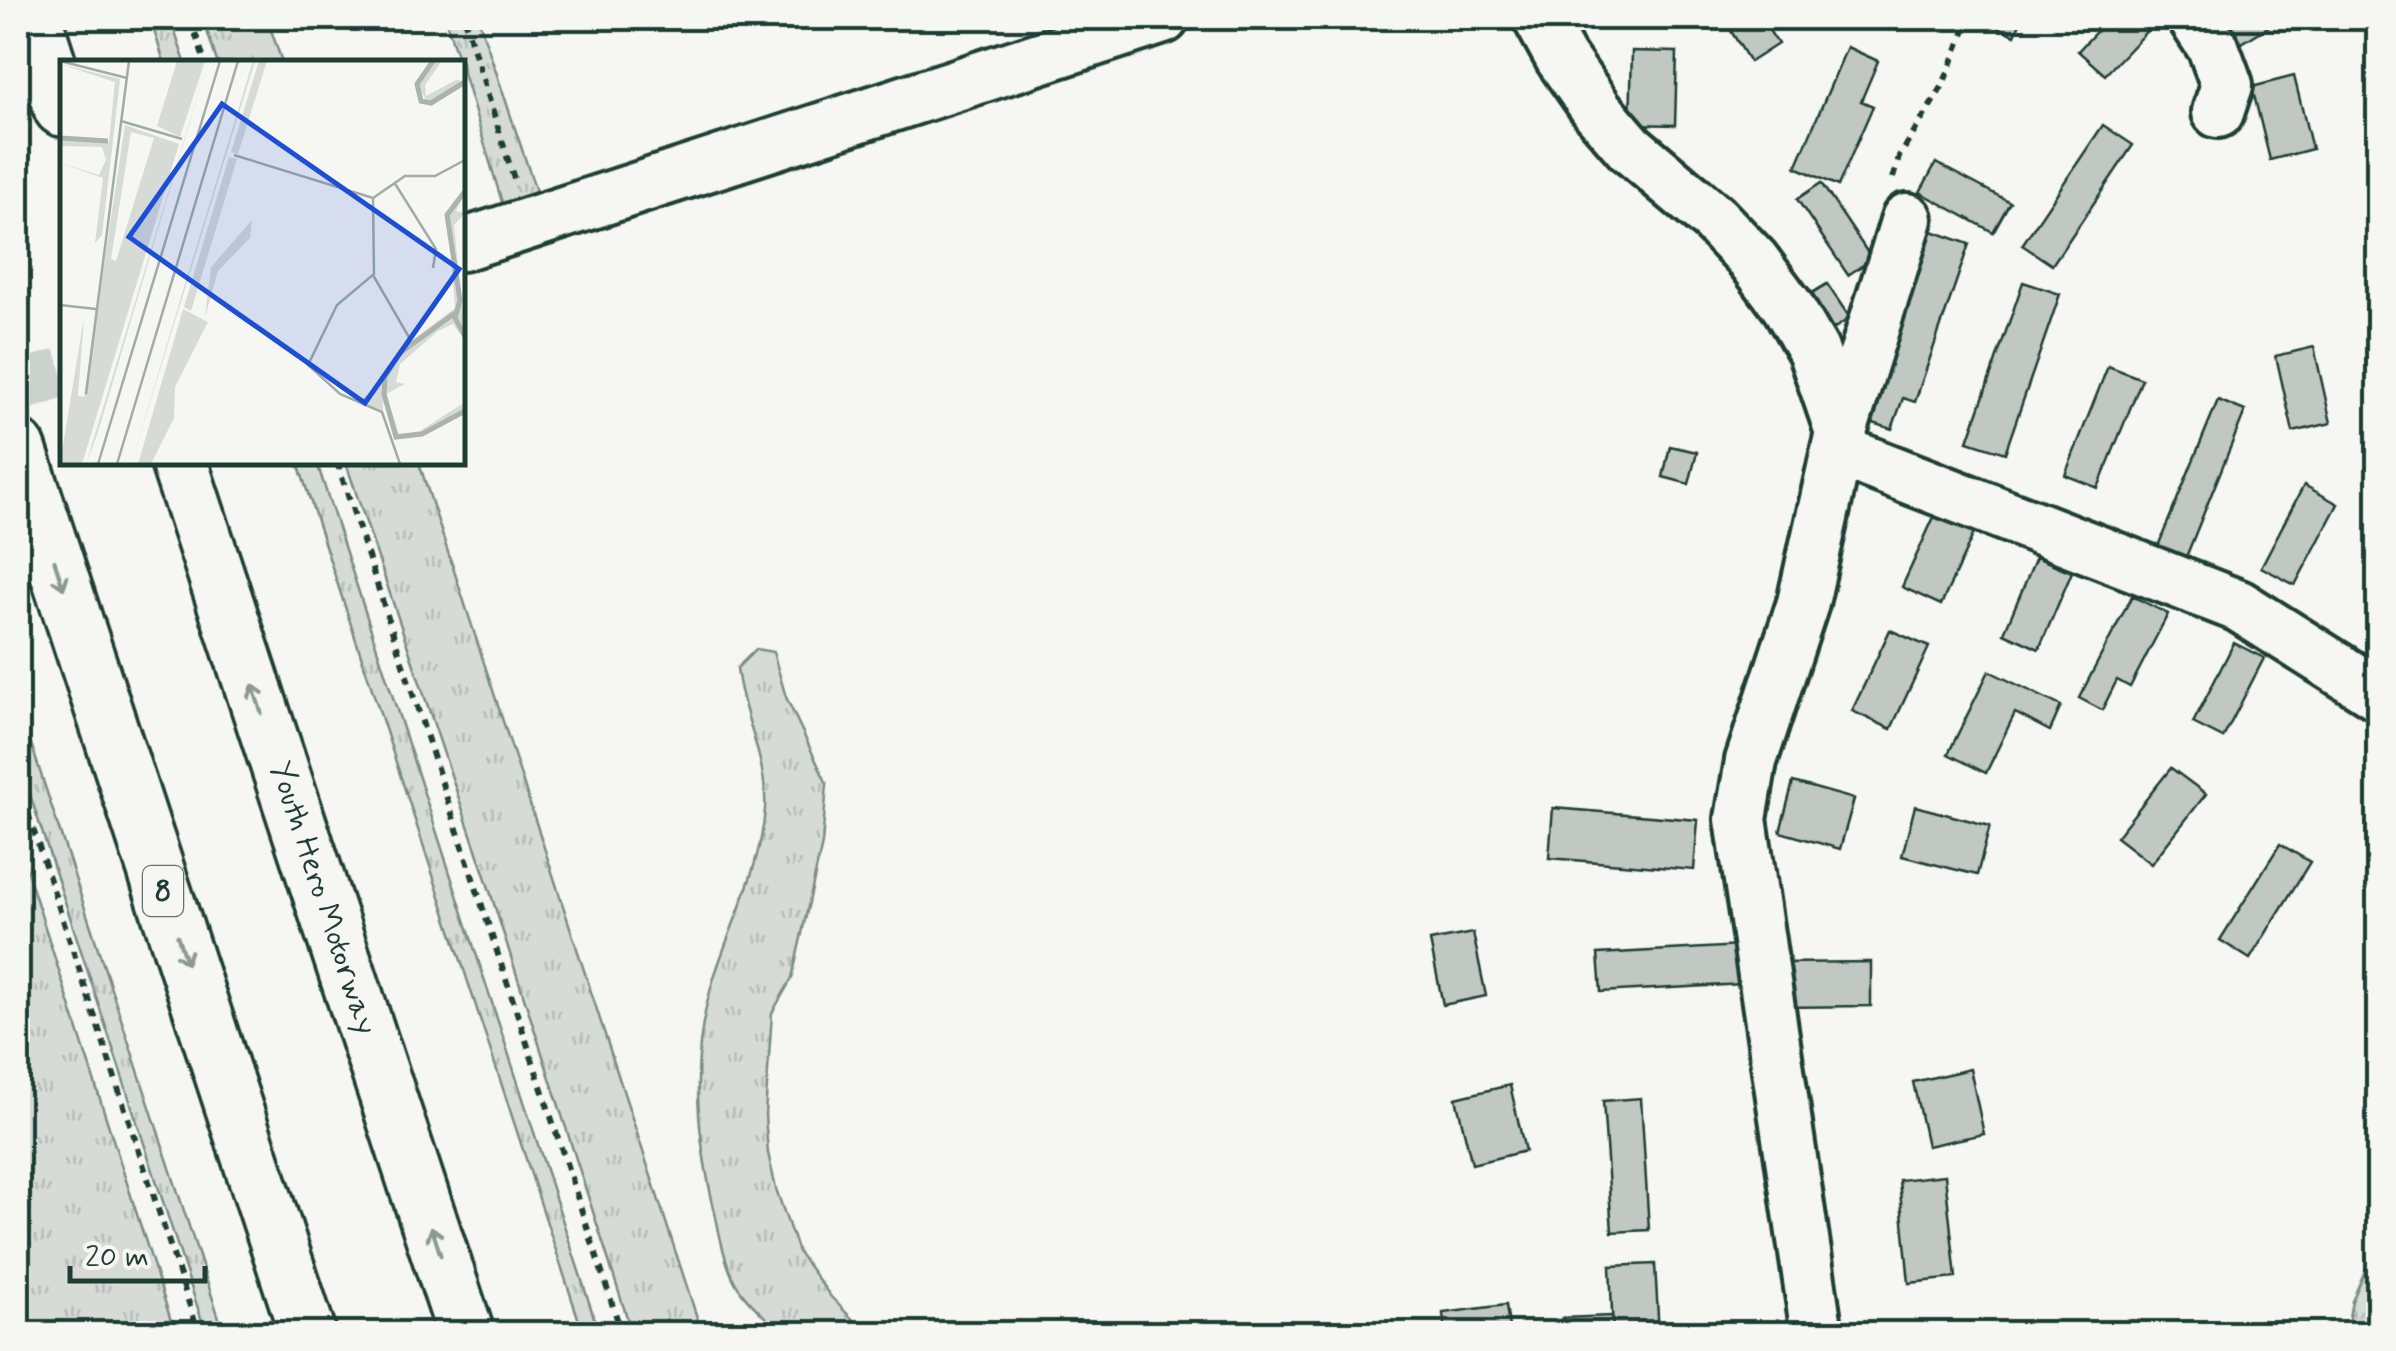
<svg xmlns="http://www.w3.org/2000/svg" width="2396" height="1351" viewBox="0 0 2396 1351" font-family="Mynerve,sans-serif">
<defs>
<pattern id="grass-tufts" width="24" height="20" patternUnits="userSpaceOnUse" patternTransform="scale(2.5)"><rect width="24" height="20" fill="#d6dbd6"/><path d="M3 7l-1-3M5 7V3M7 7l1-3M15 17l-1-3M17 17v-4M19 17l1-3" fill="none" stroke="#b7bdb8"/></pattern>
</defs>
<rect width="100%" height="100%" fill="#f6f6f2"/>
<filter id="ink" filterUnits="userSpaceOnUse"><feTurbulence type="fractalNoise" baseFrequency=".01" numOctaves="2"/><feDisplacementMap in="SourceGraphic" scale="20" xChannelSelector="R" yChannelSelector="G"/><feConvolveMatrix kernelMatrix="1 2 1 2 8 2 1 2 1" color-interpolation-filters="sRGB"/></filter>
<g filter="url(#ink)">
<g fill="url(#grass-tufts)" stroke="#7a8c85" stroke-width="2.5">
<polygon points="150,18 170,18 185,62 164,62"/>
<polygon points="203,18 267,18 282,62 217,62"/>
<polygon points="445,18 478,18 540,203 505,212 463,73 462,62 459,62"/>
<polygon points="298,463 317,463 599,1333 583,1333"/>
<polygon points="346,463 419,463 702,1333 632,1333 485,876"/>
<path d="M 756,649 L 773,652 L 786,697 L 827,784 L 822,844 L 792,978 L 772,1013 L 765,1115 L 768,1153 L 776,1189 L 798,1252 L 831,1297 L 866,1333 L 780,1333 C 767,1317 745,1301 735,1282 C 725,1263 720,1237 716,1217 C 697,1139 689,1061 712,984 C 729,927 761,869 765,809 C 768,761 742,715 737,668 Z"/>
<polygon points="18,704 224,1333 206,1333 18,758"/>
<polygon points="2378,813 2378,1094 2370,1029 2374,1014 2376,952 2370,831"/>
<polygon points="18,843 175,1333 18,1333"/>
<polygon points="2378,1240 2378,1333 2346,1333 2352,1301"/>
</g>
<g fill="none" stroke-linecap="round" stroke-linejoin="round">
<polyline stroke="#72847d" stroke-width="14" points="2372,18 2378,26"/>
</g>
<g fill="#c1c8c3" stroke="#1f3d34" stroke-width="2.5">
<polygon points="1556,18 1592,18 1592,26 1556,28"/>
<polygon points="1723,18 1761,18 1778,44 1750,62"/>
<polygon points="1988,18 2022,18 2015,35 1986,22"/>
<polygon points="2109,18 2159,18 2105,75 2078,51"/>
<polygon points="2220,18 2266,18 2271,25 2237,46"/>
<polygon points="1847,47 1878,61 1861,101 1873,106 1838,186 1796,167"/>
<polygon points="1632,51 1677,52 1675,125 1630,124"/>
<polygon points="2294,76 2312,149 2270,160 2252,87"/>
<polygon points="2103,125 2133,145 2052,265 2022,245"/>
<polygon points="1936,163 2010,202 1993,232 1920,192"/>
<polygon points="1821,183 1872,259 1848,275 1797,199"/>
<polygon points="1932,231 1969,244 1915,402 1903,398 1892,429 1867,421"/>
<polygon points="2023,282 2060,294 2005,453 1968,441"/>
<polygon points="1827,284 1850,318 1827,333 1804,298"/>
<polygon points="2314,347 2331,423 2293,432 2276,356"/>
<polygon points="2378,358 2378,391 2369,362"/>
<polygon points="2108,366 2142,379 2098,488 2065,475"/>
<polygon points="2218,400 2245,411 2182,567 2154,556"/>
<polygon points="1670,446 1697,452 1689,484 1663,477"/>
<polygon points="2304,485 2338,504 2295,585 2261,567"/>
<polygon points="1939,506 1978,524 1941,605 1902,587"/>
<polygon points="2036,557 2072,572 2039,649 2004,633"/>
<polygon points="2132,596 2168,614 2130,687 2117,680 2102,710 2079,698"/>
<polygon points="1890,630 1929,647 1891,729 1852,711"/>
<polygon points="2234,643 2264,658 2223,738 2193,723"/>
<polygon points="1989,671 2061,706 2050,731 2015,713 1986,773 1948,754"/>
<polygon points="2171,768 2206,794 2151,864 2116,837"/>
<polygon points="1793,782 1854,799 1840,849 1780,832"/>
<polygon points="1915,806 1990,826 1977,875 1902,856"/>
<polygon points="1553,808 1698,820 1694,870 1549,858"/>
<polygon points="2280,844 2310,862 2250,959 2220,940"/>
<polygon points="1473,933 1486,996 1443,1005 1430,941"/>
<polygon points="1740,946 1742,984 1601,992 1598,954"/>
<polygon points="1871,962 1871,1006 1780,1007 1780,963"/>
<polygon points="1970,1069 1984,1134 1927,1146 1913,1082"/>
<polygon points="1510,1085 1525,1151 1472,1164 1456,1098"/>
<polygon points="1641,1098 1649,1230 1612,1232 1603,1101"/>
<polygon points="1945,1175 1956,1278 1909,1283 1899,1180"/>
<polygon points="1655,1264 1659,1334 1613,1334 1610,1266"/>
<polygon points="1506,1305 1510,1334 1445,1334 1443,1313"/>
<polygon points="1612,1316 1613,1334 1562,1334 1562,1318"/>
</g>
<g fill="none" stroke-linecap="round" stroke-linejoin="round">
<polyline stroke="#cbd1cc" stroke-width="50" stroke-dasharray="50 25" stroke-linecap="butt" points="18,387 62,373"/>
<defs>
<g id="minor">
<polyline points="1539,18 1561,58 1598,111 1630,148 1714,219 1754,261 1788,307 1813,350 1841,432 1803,603 1751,761 1741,819 1817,1334"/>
<polyline points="2194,18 2213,47 2227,85 2218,112"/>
<polyline points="462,245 1163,18"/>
<polyline points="1841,432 1907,219"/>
<polyline points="1837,450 2239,606 2378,694"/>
</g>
<g id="motorway">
<polyline points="33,18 62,108"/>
<polyline points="18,449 308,1334"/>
<polyline points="179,462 466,1334"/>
</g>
</defs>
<use href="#minor" stroke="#1f3d34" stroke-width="58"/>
<use href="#motorway" stroke="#1f3d34" stroke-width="62"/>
<g stroke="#1f3d34" stroke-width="6" stroke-dasharray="8 8" stroke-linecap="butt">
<polyline points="190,18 205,62"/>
<polyline points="464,18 514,179"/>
<polyline points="1893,178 1899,157 1942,87 1970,18"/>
<polyline points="337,462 622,1334"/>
<polyline points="18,783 199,1334"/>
</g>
<use href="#minor" stroke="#f6f6f2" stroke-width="50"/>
<use href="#motorway" stroke="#f6f6f2" stroke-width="55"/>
</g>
<defs><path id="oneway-shaft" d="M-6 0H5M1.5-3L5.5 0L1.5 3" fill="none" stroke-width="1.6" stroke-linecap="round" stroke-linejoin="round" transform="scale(2.5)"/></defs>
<g stroke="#8a9a93">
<use href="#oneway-shaft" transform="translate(59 575) rotate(72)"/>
<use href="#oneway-shaft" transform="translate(257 699) rotate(-108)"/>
<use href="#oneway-shaft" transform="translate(182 950) rotate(72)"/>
<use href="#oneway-shaft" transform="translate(436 1241) rotate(-108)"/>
</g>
</g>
<g text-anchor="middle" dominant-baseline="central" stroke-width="8" stroke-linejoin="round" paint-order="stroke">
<rect fill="#f6f6f2" stroke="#60746d" stroke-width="2.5" x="143" y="866" width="40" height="50" rx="8"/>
<g font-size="30" font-weight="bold" fill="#1f3d34">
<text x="163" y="891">8</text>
</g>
<g font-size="32" fill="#1f3d34" stroke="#f6f6f2">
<text transform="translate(323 898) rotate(72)">Youth Hero Motorway</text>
</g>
</g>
<g transform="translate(60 60)">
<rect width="405" height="405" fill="#f6f6f2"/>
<path d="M 117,1 L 145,1 L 120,77 L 97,66 ZM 148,1 L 38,372 L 26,404 ZM 193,1 L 195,1 L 71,404 L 119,244 ZM 199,1 L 207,1 L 178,94 L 171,92 ZM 374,1 L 382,1 L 365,25 L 366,36 L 396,20 L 405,21 L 368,43 L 358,26 ZM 0,4 L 60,19 L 42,175 L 35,183 L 43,118 L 0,103 L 39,115 L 46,100 L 42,87 L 0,86 L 0,80 L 49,82 L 55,22 ZM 65,65 L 119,84 L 22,404 L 0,404 L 24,257 L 18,336 L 24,337 ZM 71,72 L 94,78 L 56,201 L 51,199 ZM 169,97 L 177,99 L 131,251 L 124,247 ZM 405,133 L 396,151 L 405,153 L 394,165 L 405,274 L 395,259 L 400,240 L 393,255 L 405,281 L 393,264 L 378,271 L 340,304 L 336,322 L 345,324 L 326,334 L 339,374 L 360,371 L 405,342 L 405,350 L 361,374 L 337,376 L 325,334 L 324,320 L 323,351 L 299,341 L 318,326 L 339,290 L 395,248 L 388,155 ZM 192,160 L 190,178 L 158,211 L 145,257 L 151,207 ZM 123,249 L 148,262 L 115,327 L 114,358 L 91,404 L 78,404 Z" fill="#d6dbd6" fill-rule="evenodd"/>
<path fill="none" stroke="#aab3ae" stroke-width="5" d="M 373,1 L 357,24 L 361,41 L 371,43 L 405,22M 0,78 L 48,81M 405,131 L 387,155 L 400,240 L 395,258 L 405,276M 395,253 L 340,293 L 325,317 L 324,334 L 336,377 L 362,374 L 405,351"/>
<path fill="none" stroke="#a0aca6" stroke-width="2.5" d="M 0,1 L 67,18M 61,61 L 122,79M 174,95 L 313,138 L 314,214 L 277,245 L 248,305 L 280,334 L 322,352 L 340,404M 334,122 L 376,189 L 373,208M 313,138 L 345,116 L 375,116 L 405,100M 0,140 L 0,174M 313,215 L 350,279M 0,245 L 36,249M 26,334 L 69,1M 38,404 L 160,1M 57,404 L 178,1"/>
<path fill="#1d4ed8" fill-opacity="0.15" stroke="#1d4ed8" stroke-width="5" d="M 162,44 L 399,209 L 305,343 L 69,177 Z"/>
<rect width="405" height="405" fill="none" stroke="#1f3d34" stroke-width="5"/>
</g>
<rect width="2396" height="1351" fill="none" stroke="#f6f6f2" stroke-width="60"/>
<rect x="30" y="30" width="2336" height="1291" fill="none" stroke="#1f3d34" stroke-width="4" filter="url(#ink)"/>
<path d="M70 1266v15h135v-15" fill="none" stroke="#1f3d34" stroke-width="5"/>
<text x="85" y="1266" font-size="30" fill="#1f3d34" stroke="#f6f6f2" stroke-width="8" paint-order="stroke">20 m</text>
</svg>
